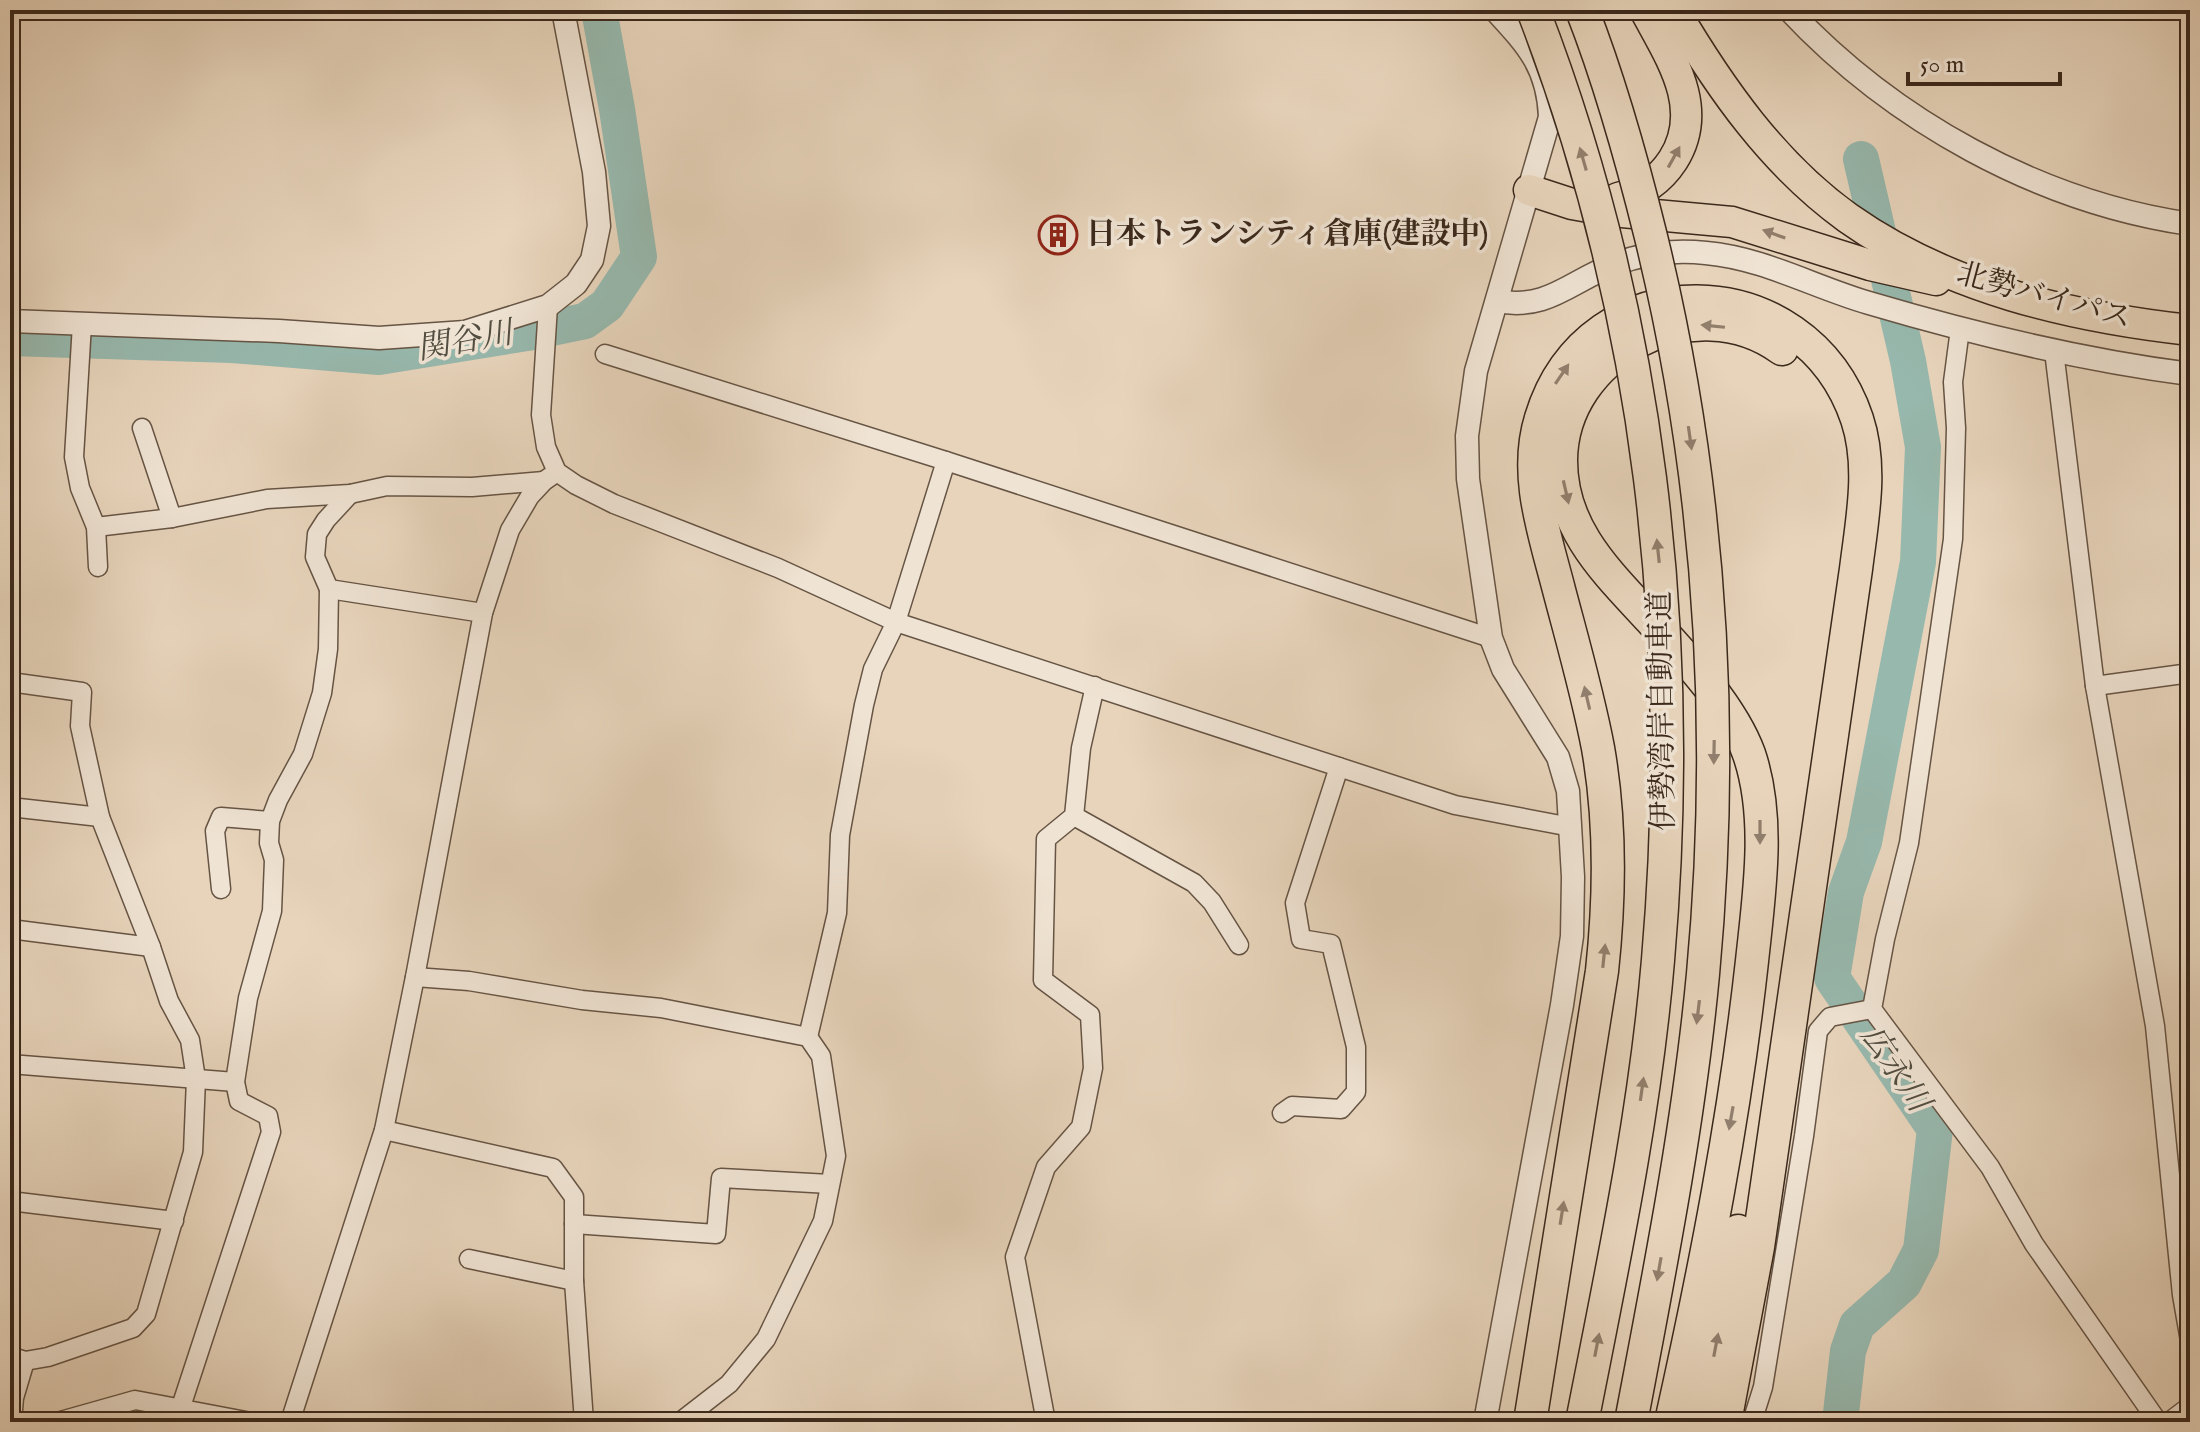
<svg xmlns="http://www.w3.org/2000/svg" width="2200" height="1432" viewBox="0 0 2200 1432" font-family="'IM FELL English','Noto Serif JP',serif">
<rect width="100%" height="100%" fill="#e7d4bb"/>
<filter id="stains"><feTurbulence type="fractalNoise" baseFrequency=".0025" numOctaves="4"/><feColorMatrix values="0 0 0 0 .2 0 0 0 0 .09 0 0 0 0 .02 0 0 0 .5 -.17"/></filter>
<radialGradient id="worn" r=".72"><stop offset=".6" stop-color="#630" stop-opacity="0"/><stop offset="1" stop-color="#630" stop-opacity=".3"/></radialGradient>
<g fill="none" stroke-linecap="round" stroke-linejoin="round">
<g stroke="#97b8ad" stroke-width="36">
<polyline points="10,338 232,345 379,357 527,333 585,321 607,305 639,257 617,109 599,10"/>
<polyline points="1840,1422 1848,1351 1857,1325 1904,1283 1921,1250 1935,1129 1832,978 1846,892 1864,842 1918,562 1923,447 1908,361 1861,159"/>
</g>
<defs>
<g id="minor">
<polyline points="548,306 541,415 546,447 557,472 576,485 614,504 778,568 896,622 1455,805 1571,827"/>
<polyline points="82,324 74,457 80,488 96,527 98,567"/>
<polyline points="1960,329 1953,382 1956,428 1953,539 1909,843 1885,939 1872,1009 1990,1167 2034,1244 2158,1422"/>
<polyline points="2054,351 2095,686 2155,1026 2182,1295 2190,1341"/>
<polyline points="605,354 946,461 1491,638"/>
<polyline points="142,428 172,518"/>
<polyline points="96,527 172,518 267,499 350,494 387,486 472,487 544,481"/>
<polyline points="329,589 483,613"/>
<polyline points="10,682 82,692 80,726 100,817 151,947 169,1001 190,1040 196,1079 193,1152 146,1314 133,1328 48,1357 25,1361 10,1356"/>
<polyline points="2095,686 2190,673"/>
<polyline points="10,807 100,817"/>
<polyline points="1074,816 1194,883 1212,902 1239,945"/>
<polyline points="221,889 215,831 221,817 270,821"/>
<polyline points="10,929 151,947"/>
<polyline points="415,977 469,981 582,1000 661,1008 808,1037 821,1056 836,1156 823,1221 766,1339 729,1384 680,1422"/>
<polyline points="808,1037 837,913 840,835 864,705 873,669 896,622 946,461"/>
<polyline points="10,1064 235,1082"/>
<polyline points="1282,1113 1292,1106 1341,1109 1356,1092 1356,1047 1331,944 1301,939 1295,903 1339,767"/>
<polyline points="384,1130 553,1168 574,1197 574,1281 584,1422"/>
<polyline points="10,1201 174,1221"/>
<polyline points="574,1224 716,1234 721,1178 830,1184"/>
<polyline points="469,1259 574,1281"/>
<polyline points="12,1422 14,1398 25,1361"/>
<polyline points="57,1422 135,1400 251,1422"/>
<polyline points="176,1422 271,1132 268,1116 239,1101 235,1082 248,998 272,911 274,860 269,843 270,821 278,800 303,754 322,693 328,649 329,589 315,557 317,534 326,520 350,494"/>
<polyline points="290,1422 384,1130 415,977 483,613 510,530 530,496 544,481 557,472"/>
<polyline points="1046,1422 1015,1257 1046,1167 1081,1127 1093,1068 1090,1015 1043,980 1046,839 1074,816 1081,748 1095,686"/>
<polyline points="1752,1422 1763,1387 1804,1136 1818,1031 1830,1017 1872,1009"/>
<polyline points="2169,1422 2190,1406"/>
</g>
<g id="tertiary">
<path d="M 1789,10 C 1893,121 2039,202 2190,224"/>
<path d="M 1497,301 C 1549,311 1571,280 1616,264 C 1644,253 1676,250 1706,253 C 1763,258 1814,287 1869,303 C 1974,334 2081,360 2190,374"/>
<polyline points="10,321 279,331 379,338 465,332 548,306 576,284 592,260 599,226 594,172 563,10"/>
<path d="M 1485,1422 L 1562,1005 L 1572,936 L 1573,877 L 1568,791 L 1558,757 L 1503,669 L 1491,638 L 1468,479 L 1467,436 L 1476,371 L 1550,117 C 1548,67 1528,46 1495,10"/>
</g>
<g id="trunk">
<path d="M 1674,10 C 1720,88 1773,164 1848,218 C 1947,288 2071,317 2190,330"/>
<polyline points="1529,190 1572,204 1611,211 1732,222 1870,265 1936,280"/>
<path d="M 1618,198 C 1641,193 1660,180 1673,160 C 1706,108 1670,57 1645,10"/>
</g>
<g id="motorway">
<path d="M 1530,1422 L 1602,971 C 1610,897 1611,822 1598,748 C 1588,695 1573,643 1559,590 C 1545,535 1523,475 1541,418 C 1589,260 1805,265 1857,419 C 1873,467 1862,520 1856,569 L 1758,1247 L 1725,1422"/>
<path d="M 1671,1422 C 1705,1269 1735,1116 1752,961 C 1759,895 1771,818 1749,754 C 1732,707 1685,657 1651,620 C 1608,573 1561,530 1561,461 C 1561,354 1695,285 1782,349"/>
<polyline points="1701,1422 1738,1231"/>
</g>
</defs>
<use href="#minor" stroke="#665444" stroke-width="21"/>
<use href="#tertiary" stroke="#665444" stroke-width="25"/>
<use href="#trunk" stroke="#3b291c" stroke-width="33"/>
<use href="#motorway" stroke="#3b291c" stroke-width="35"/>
<use href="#minor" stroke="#efe3d3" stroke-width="18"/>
<use href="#tertiary" stroke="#efe3d3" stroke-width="22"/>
<use href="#trunk" stroke="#e7d4bb" stroke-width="30"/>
<use href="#motorway" stroke="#e7d4bb" stroke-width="32"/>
<defs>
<g id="motorway-bridge">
<path d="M 1533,10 C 1650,313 1686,637 1658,960 C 1645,1115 1612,1269 1582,1422"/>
<path d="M 1582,10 C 1611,84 1632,160 1651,237 C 1710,479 1726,727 1703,974 C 1689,1124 1659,1274 1631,1422"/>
</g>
</defs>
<use href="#motorway-bridge" stroke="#3b291c" stroke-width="35" stroke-linecap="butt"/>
<use href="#motorway-bridge" stroke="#e7d4bb" stroke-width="32"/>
</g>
<defs><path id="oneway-solid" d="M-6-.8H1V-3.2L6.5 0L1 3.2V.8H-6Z" transform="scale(2)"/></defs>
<g fill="#917e6c">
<use href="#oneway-solid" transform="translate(1674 157) rotate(-61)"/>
<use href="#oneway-solid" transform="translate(1583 159) rotate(-106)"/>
<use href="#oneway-solid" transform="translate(1774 234) rotate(-160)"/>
<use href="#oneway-solid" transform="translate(1713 326) rotate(-174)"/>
<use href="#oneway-solid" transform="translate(1562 374) rotate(-56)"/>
<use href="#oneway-solid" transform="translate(1690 438) rotate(82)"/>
<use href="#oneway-solid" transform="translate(1566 492) rotate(77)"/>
<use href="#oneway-solid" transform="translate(1658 551) rotate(-96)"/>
<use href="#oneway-solid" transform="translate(1587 698) rotate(-103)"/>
<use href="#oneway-solid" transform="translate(1714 752) rotate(91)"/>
<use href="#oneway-solid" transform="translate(1760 832) rotate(90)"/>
<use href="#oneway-solid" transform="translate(1604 956) rotate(-84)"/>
<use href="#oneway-solid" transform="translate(1698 1012) rotate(97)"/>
<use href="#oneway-solid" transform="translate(1642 1089) rotate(-82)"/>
<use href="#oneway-solid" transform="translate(1731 1118) rotate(100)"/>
<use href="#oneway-solid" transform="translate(1562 1213) rotate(-81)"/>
<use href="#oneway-solid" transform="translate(1659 1269) rotate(100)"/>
<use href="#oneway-solid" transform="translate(1597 1345) rotate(-79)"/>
<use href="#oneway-solid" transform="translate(1716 1345) rotate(-79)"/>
</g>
<defs>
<symbol id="building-ring" viewBox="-11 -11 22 22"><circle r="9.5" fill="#efe3d3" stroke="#8f2418" stroke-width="1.5"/><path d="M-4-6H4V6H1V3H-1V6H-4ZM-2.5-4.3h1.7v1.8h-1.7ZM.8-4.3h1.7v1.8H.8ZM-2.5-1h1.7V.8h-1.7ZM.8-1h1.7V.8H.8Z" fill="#8f2418"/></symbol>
</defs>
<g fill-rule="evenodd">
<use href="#building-ring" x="1036" y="213" width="44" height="44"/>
</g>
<g text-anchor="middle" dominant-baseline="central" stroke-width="7" stroke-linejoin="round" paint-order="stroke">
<g font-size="30" font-weight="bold" fill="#3b291c" stroke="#efe3d3" text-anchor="start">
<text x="1086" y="235">日本トランシティ倉庫(建設中)</text>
</g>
<g font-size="30" fill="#3b291c" stroke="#efe3d3">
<text transform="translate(2044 297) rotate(15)">北勢バイパス</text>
<text transform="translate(1663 711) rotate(-91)">伊勢湾岸自動車道</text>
</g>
<g font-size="32" font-style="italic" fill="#524d40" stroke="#efe3d3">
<text transform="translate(465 342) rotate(-10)">関谷川</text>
<text transform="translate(1894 1069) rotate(56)">広永川</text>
</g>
</g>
<rect width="2200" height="1432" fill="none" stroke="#e7d4bb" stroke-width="40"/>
<rect x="12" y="12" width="2176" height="1408" fill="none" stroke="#3b291c" stroke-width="4"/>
<rect x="20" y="20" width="2160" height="1392" fill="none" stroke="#3b291c" stroke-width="2"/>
<path d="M1908 72v12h152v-12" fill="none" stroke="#3b291c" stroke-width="4"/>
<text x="1920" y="72" font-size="24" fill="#3b291c" stroke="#efe3d3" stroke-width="6" paint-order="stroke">50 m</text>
<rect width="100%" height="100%" filter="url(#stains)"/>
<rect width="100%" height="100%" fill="url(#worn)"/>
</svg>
